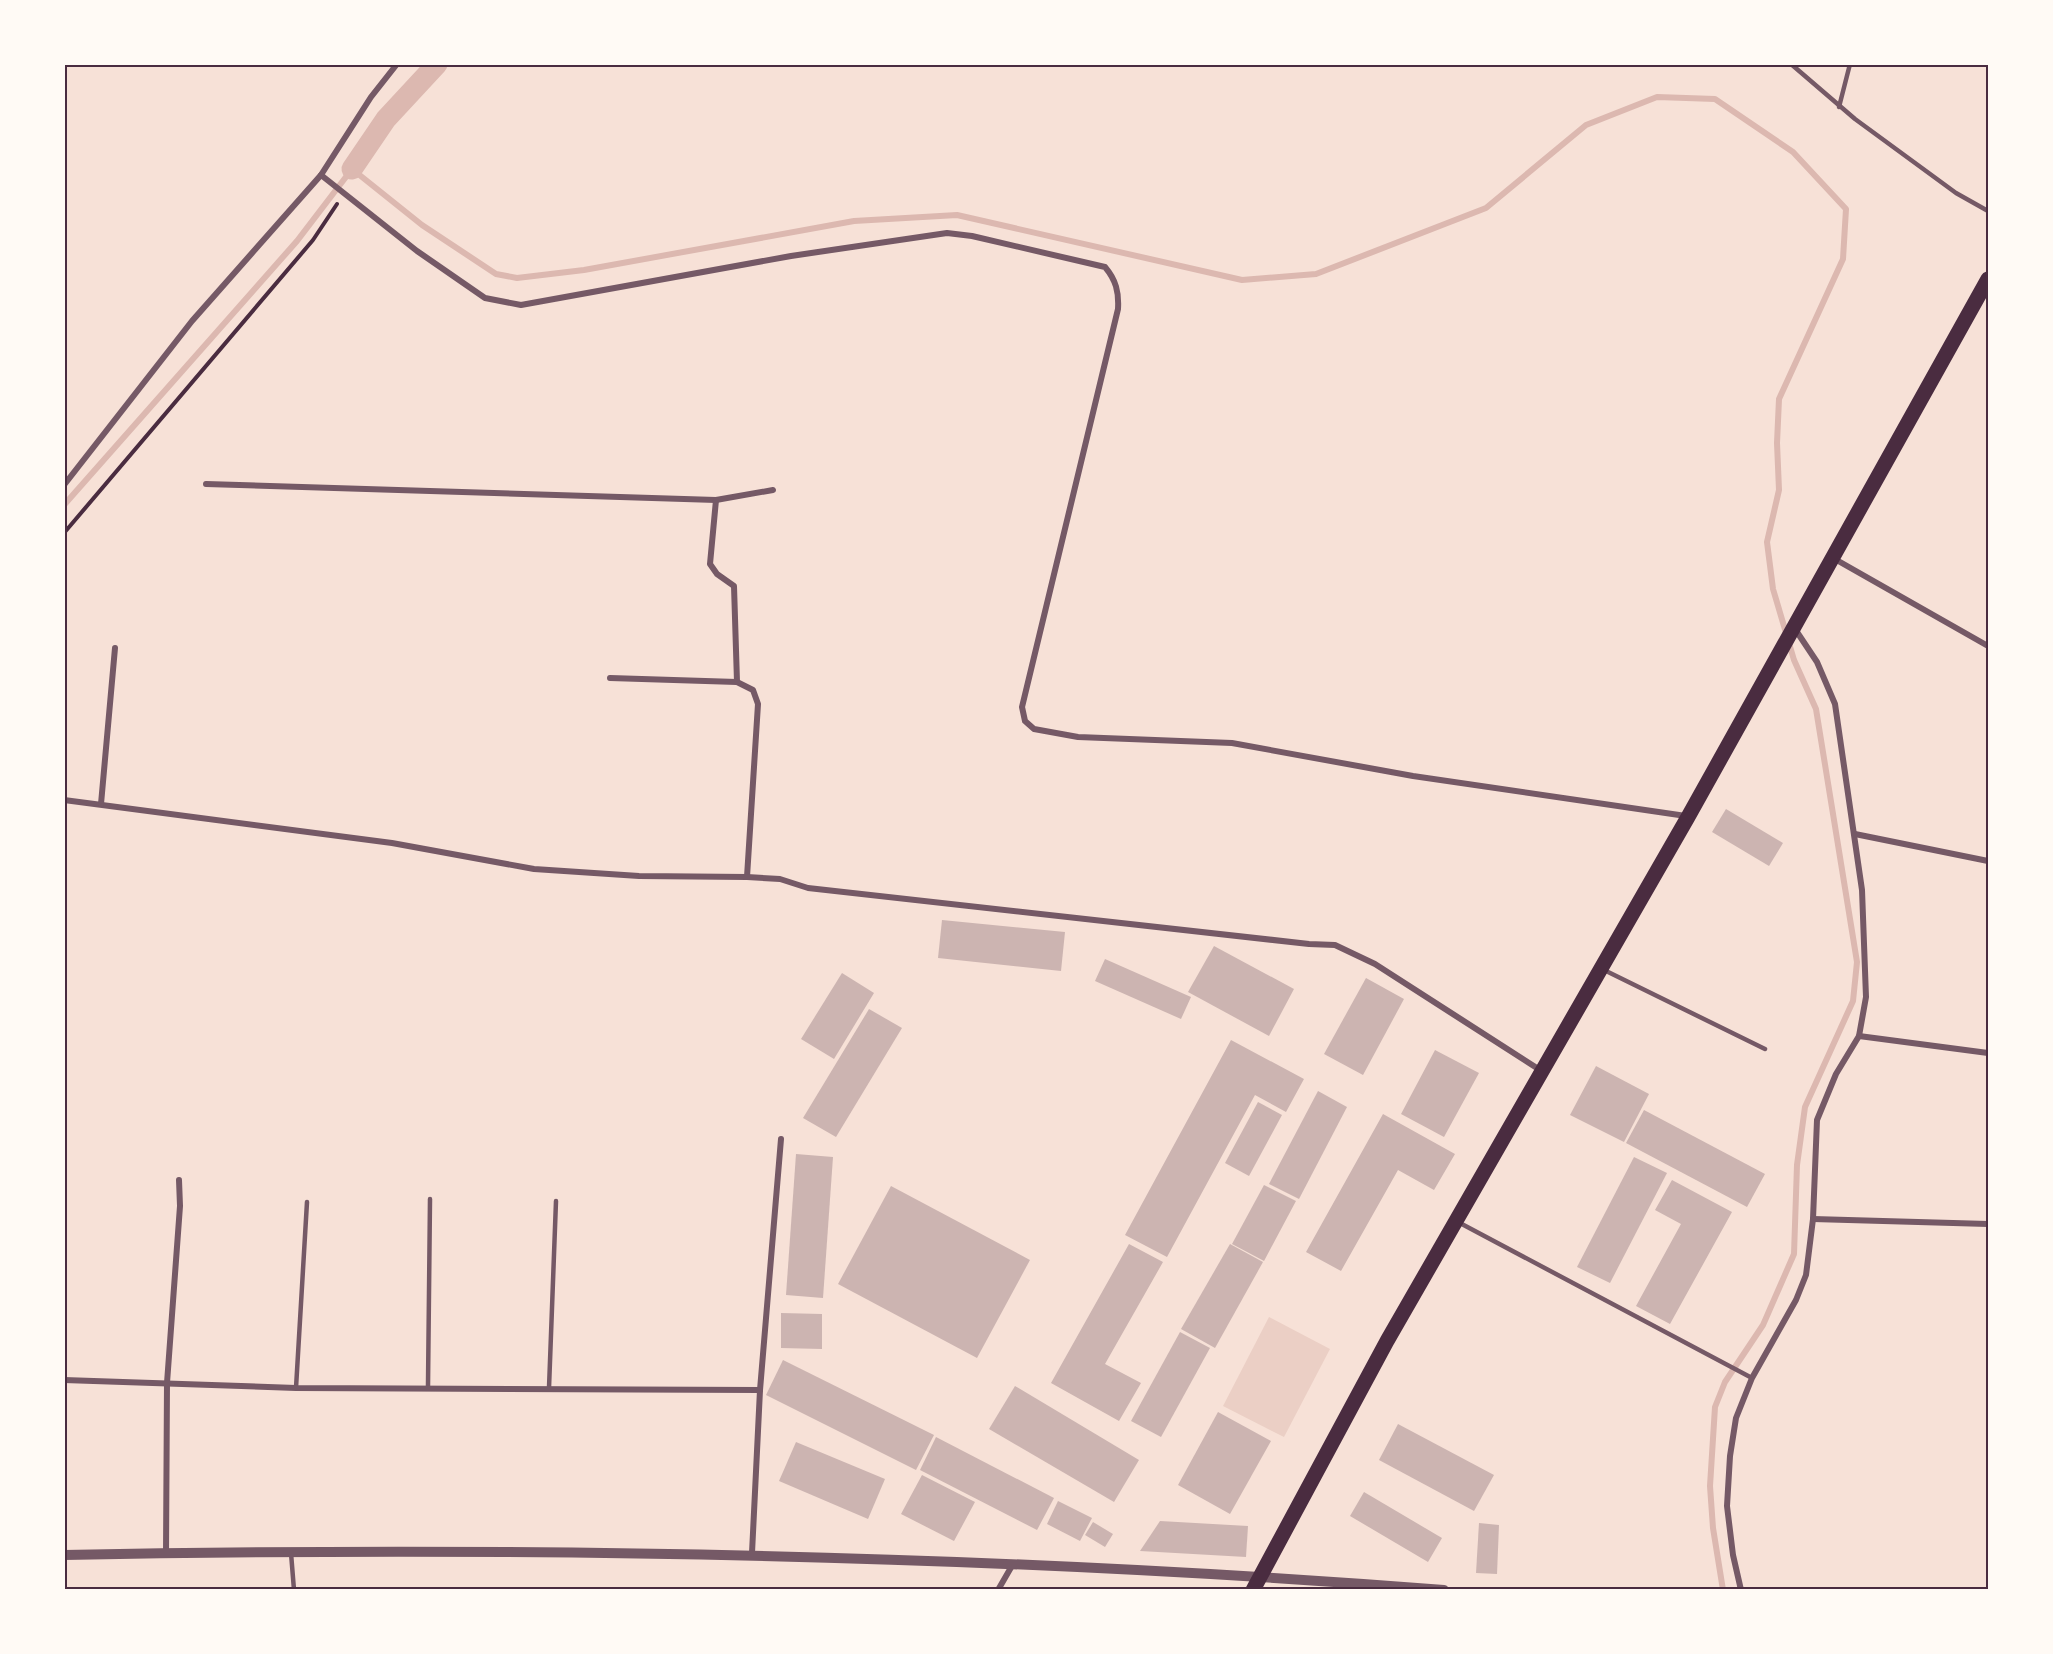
<svg xmlns="http://www.w3.org/2000/svg" width="2053" height="1654" viewBox="0 0 2053 1654" font-family="Barlow,sans-serif">
<rect width="100%" height="100%" fill="#f7e1d7"/>
<polygon fill="#ebcfc5" points="1269,1317 1330,1349 1284,1437 1223,1406"/>
<g fill="none" stroke-linecap="round" stroke-linejoin="round">
<polyline stroke="#dcb8b0" stroke-width="6" points="64,505 297,241 352,169 422,225 496,274 517,278 584,270 854,221 957,215 1242,280 1316,274 1486,208 1586,125 1657,97 1715,99 1793,152 1846,209 1843,259 1779,399 1777,443 1779,490 1767,542 1773,589 1794,660 1816,709 1857,962 1853,1001 1805,1107 1797,1165 1794,1254 1763,1325 1725,1382 1715,1407 1710,1486 1713,1528 1723,1590"/>
<polyline stroke="#dcb8b0" stroke-width="21" points="352,169 386,119 437,64"/>
</g>
<g fill="#ccb4b1">
<polygon points="1726,809 1783,843 1769,866 1712,832"/>
<polygon points="942,920 1065,932 1061,971 938,958"/>
<polygon points="1214,946 1294,989 1269,1036 1188,992"/>
<polygon points="1105,959 1191,997 1181,1019 1095,981"/>
<polygon points="842,973 874,993 834,1059 801,1039"/>
<polygon points="1366,978 1404,999 1363,1075 1324,1054"/>
<polygon points="869,1009 902,1028 836,1137 803,1118"/>
<polygon points="1231,1040 1304,1079 1286,1112 1255,1095 1167,1257 1125,1235"/>
<polygon points="1435,1050 1479,1073 1444,1137 1401,1114"/>
<polygon points="1596,1066 1649,1094 1624,1142 1570,1115"/>
<polygon points="1318,1091 1347,1107 1299,1199 1269,1184"/>
<polygon points="1258,1102 1282,1115 1249,1176 1225,1163"/>
<polygon points="1644,1110 1765,1174 1747,1207 1626,1143"/>
<polygon points="1383,1114 1455,1154 1434,1190 1398,1170 1341,1271 1306,1252"/>
<polygon points="796,1154 833,1157 823,1298 786,1295"/>
<polygon points="1634,1157 1667,1173 1610,1283 1577,1267"/>
<polygon points="1672,1180 1732,1212 1670,1324 1636,1306 1681,1224 1655,1210"/>
<polygon points="1264,1185 1296,1201 1264,1261 1232,1244"/>
<polygon points="891,1186 1030,1260 977,1358 838,1284"/>
<polygon points="1129,1244 1163,1262 1105,1364 1141,1383 1119,1421 1051,1383"/>
<polygon points="1230,1244 1263,1262 1215,1348 1181,1329"/>
<polygon points="781,1313 822,1314 822,1349 781,1348"/>
<polygon points="1180,1332 1210,1348 1161,1437 1131,1421"/>
<polygon points="783,1360 934,1435 916,1470 766,1395"/>
<polygon points="1015,1386 1139,1460 1114,1502 989,1429"/>
<polygon points="1218,1412 1271,1441 1230,1514 1178,1485"/>
<polygon points="1398,1424 1494,1475 1474,1511 1379,1460"/>
<polygon points="936,1437 1054,1498 1037,1530 920,1470"/>
<polygon points="796,1442 885,1479 868,1519 779,1481"/>
<polygon points="922,1475 975,1502 954,1541 901,1514"/>
<polygon points="1364,1492 1442,1538 1428,1562 1350,1516"/>
<polygon points="1058,1501 1092,1518 1080,1541 1047,1524"/>
<polygon points="1160,1521 1248,1526 1246,1557 1140,1551"/>
<polygon points="1093,1522 1113,1534 1105,1547 1085,1535"/>
<polygon points="1479,1523 1499,1525 1497,1574 1476,1573"/>
</g>
<g fill="none" stroke-linecap="round" stroke-linejoin="round">
<polyline stroke="#4a2c40" stroke-width="4" points="64,533 313,240 337,204"/>
<g stroke="#755966" stroke-width="4.5">
<polyline points="1791,64 1855,119 1956,193 1988,211"/>
<polyline points="1839,107 1850,64"/>
<polyline points="1604,970 1765,1049"/>
<polyline points="1458,1222 1752,1378"/>
<polyline points="428,1386 430,1199"/>
<polyline points="296,1388 307,1202"/>
<polyline points="549,1388 556,1201"/>
<polyline points="291,1553 294,1590"/>
</g>
<g stroke="#755966" stroke-width="6">
<path d="M 321,175 L 417,251 L 485,298 L 521,305 L 791,256 L 947,233 L 972,236 L 1105,267 C 1116,280 1119,292 1118,309 L 1022,707 L 1025,721 L 1034,729 L 1078,737 L 1232,743 L 1413,776 L 1686,816"/>
<polyline points="206,484 716,500 773,490"/>
<polyline points="64,485 192,321 321,175 371,97 397,64"/>
<polyline points="716,500 710,564 717,574 734,586 737,682"/>
<polyline points="1833,558 1988,646"/>
<polyline points="610,678 737,682 753,690 758,704 747,877"/>
<polyline points="64,800 392,843 534,869 639,876 747,877 780,879 808,888 1309,944 1335,945 1375,964 1540,1070"/>
<polyline points="101,804 115,648"/>
<polyline points="1855,834 1988,861"/>
<polyline points="1859,1036 1988,1053"/>
<polyline points="1813,1219 1988,1224"/>
<polyline points="64,1380 296,1388 760,1390"/>
<polyline points="166,1553 167,1383 180,1206 179,1180"/>
<polyline points="752,1553 760,1390 781,1139"/>
<polyline points="998,1590 1013,1564"/>
<polyline points="1741,1590 1733,1555 1727,1506 1730,1456 1736,1418 1752,1378 1796,1300 1806,1275 1813,1219 1817,1120 1836,1074 1859,1036 1866,997 1862,890 1835,704 1817,662 1795,629"/>
</g>
<path stroke="#755966" stroke-width="10" d="M 64,1555 C 525,1546 985,1554 1444,1590"/>
<polyline stroke="#4a2c40" stroke-width="15" points="1253,1590 1387,1341 1688,817 1988,279"/>
</g>
<rect width="2053" height="1654" fill="none" stroke="#fffaf5" stroke-width="132"/>
<rect x="66" y="66" width="1921" height="1522" fill="none" stroke="#4a2c40" stroke-width="2"/>
</svg>
